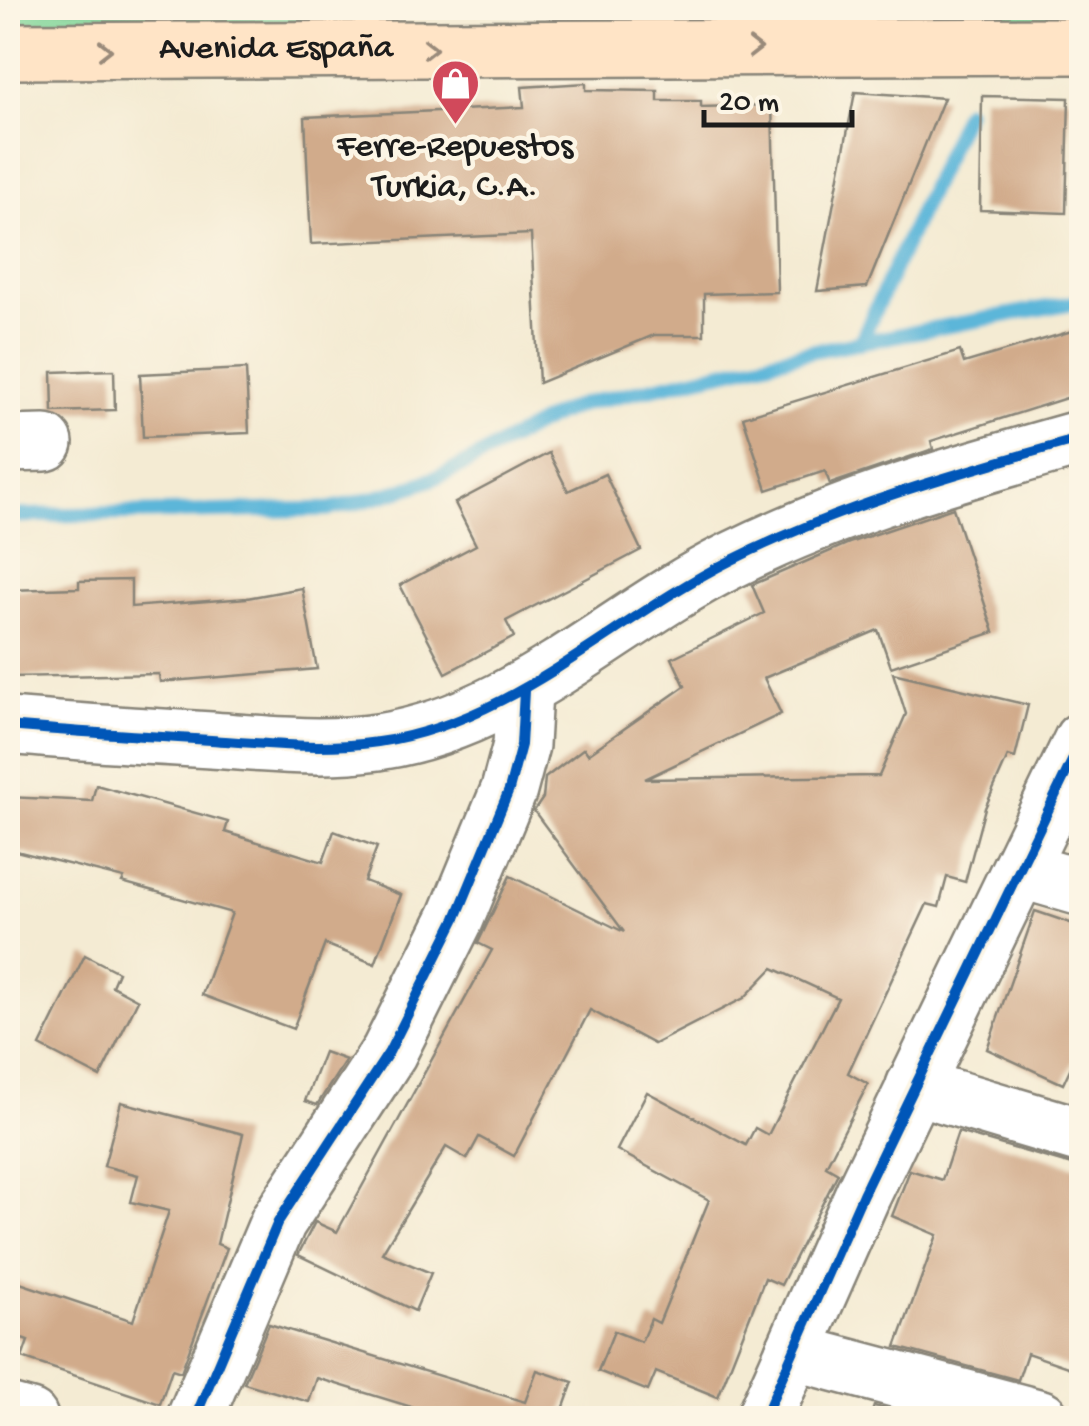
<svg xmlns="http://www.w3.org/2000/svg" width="1089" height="1426" viewBox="0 0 1089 1426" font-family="'Gochi Hand',sans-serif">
<rect width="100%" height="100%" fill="#fcf5e5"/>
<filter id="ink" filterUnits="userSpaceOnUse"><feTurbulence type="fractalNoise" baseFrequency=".01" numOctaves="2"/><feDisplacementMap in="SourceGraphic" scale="20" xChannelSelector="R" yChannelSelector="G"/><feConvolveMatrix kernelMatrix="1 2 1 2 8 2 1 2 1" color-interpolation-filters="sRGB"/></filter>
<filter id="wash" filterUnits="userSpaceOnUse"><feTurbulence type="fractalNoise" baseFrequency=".0048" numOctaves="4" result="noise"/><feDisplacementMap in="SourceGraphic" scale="40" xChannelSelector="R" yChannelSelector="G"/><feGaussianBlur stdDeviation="2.25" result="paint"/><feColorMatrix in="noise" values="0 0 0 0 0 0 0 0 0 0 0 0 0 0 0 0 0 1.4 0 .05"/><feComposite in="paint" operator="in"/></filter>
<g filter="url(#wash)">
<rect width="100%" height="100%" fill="#f4ebd3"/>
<g fill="#80d699" stroke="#4e795a" stroke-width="2.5">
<polygon points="8,8 358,8 317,22 290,24 8,25"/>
<polygon points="707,8 1081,8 1082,20 721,22 712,19"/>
</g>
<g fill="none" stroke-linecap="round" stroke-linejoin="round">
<g stroke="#5cb6d9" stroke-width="15">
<polyline points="860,343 966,111"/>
<path d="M 8,516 L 329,509 C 371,500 411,489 449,472 C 495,451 536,421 583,404 L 812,351 L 1082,301"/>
</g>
</g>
<g id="blocks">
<g fill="#d1ab8b">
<polygon points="586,83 586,90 658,91 658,101 701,101 701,107 772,105 777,292 704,294 704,335 654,335 539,383 531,234 311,244 305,117 524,107 522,87"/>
<polygon points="855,92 944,98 867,287 817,291"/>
<polygon points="982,96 1069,98 1066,213 980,210"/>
<polygon points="1082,328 1082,393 931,441 933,449 830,484 825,471 767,490 743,417 960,351 964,363"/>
<polygon points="246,369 249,433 143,437 140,374"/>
<polygon points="114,370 115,410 53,412 52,372"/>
<polygon points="549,453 568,491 605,474 641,550 506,621 514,637 446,673 400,585 476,545 455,503"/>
<polygon points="953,508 994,632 891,667 878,630 764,678 781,714 645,779 879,776 906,714 893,673 1028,705 1015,758 1008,756 985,808 965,882 947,877 939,907 927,904 848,1073 868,1084 826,1166 838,1173 781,1285 765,1278 718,1397 656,1372 648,1391 598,1371 614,1331 641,1342 651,1319 659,1323 709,1200 617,1150 647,1092 746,1145 755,1128 768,1135 838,998 773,968 744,998 654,1044 590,1010 514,1156 479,1137 467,1159 446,1147 382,1253 431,1273 415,1311 298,1255 315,1222 337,1232 492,950 478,943 510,876 624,932 534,811 543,798 545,778 584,748 588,754 685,686 672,658 764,613 752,585 849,543"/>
<polygon points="131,580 131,607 247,598 302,588 317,669 160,682 159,674 8,677 8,590 79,588 79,581"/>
<polygon points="96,785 228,822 225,832 323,862 334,831 377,847 364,881 401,895 375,964 325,944 293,1029 202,995 232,913 122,882 124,878 8,849 8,797 92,801"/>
<polygon points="1035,911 1082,927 1082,1043 1063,1084 987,1049"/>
<polygon points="85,955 118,972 112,986 138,1000 100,1077 40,1046"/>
<polygon points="324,1052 346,1060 317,1105 305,1101"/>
<polygon points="121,1102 243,1134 217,1244 227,1248 181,1372 172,1369 160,1404 22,1358 28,1341 8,1334 8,1279 133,1321 169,1211 131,1202 138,1175 104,1166"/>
<polygon points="958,1132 1082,1168 1082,1372 1027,1353 1018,1380 896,1347 937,1235 892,1216 910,1170 942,1180"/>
<polygon points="269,1324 525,1402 537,1370 573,1382 560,1418 410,1418 415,1408 317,1378 309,1402 244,1383"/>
<polygon points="874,1406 921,1418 870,1418"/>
</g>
</g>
</g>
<g filter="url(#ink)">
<use href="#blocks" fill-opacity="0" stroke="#888478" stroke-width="2.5"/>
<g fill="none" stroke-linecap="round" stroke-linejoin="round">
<defs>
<g id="minor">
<polyline points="8,444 45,443"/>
<path d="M 8,726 C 75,732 143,736 211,740 C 267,744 323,750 378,742 C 514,722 613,619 732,560 C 842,505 964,471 1082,438"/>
<polyline points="1020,870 1082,888"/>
<polyline points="914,1086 1082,1136"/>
<polyline points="793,1352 1041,1418"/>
<polyline points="8,1412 30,1418"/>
<polyline points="195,1418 278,1222 389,1052 456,918 509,790 521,745 524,691"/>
<polyline points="764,1418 863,1194 1082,740"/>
</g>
<g id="secondary">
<path id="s1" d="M 8,51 L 1082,46"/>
</g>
</defs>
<use href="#minor" stroke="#888478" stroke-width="60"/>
<use href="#secondary" stroke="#888478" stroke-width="60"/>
<use href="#minor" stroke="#fff" stroke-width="55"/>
<use href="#secondary" stroke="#ffe4c6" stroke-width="55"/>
<defs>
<g id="cycleway">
<path d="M 8,726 C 75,732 143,736 211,740 C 267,744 323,750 378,742 C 514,722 613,619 732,560 C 842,505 964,471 1082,438"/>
<polyline points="195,1418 278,1222 389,1052 456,918 509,790 521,745 524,691"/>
<polyline points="764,1418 863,1194 1082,740"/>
</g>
</defs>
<use href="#cycleway" stroke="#fcf5e5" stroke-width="16"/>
<use href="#cycleway" stroke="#0057b8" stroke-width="10"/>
</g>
<defs><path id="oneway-chevron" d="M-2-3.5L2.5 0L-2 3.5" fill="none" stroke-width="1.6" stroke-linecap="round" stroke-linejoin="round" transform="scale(2.5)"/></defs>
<g stroke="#998a7a">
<use href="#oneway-chevron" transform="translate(755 48)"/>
<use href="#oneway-chevron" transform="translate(430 49)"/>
<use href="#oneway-chevron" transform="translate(105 50)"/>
</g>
</g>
<defs>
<symbol id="shop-pin" viewBox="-11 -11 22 30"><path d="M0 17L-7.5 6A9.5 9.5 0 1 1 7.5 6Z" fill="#d1495b" stroke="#fcf5e5"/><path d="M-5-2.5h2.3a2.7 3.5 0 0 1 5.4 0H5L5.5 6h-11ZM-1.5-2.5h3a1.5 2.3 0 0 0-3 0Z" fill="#fff"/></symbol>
</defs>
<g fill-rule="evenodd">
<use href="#shop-pin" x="428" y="56" width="55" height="75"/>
</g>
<g text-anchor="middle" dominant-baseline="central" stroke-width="9" stroke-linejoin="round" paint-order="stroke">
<g font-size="35" fill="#1c1c1c" stroke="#fcf5e5">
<text stroke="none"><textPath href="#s1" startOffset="268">Avenida España</textPath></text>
</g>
<g font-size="35" fill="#1c1c1c" stroke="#fcf5e5">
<text x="455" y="148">Ferre-Repuestos<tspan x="455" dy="40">Turkia, C.A.</tspan></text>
</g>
</g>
<rect width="1089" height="1426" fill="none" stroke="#fcf5e5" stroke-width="40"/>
<path d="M704 110v15h148v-15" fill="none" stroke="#1c1c1c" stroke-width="5"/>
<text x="719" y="110" font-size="30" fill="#1c1c1c" stroke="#fcf5e5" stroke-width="8" paint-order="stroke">20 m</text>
</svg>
